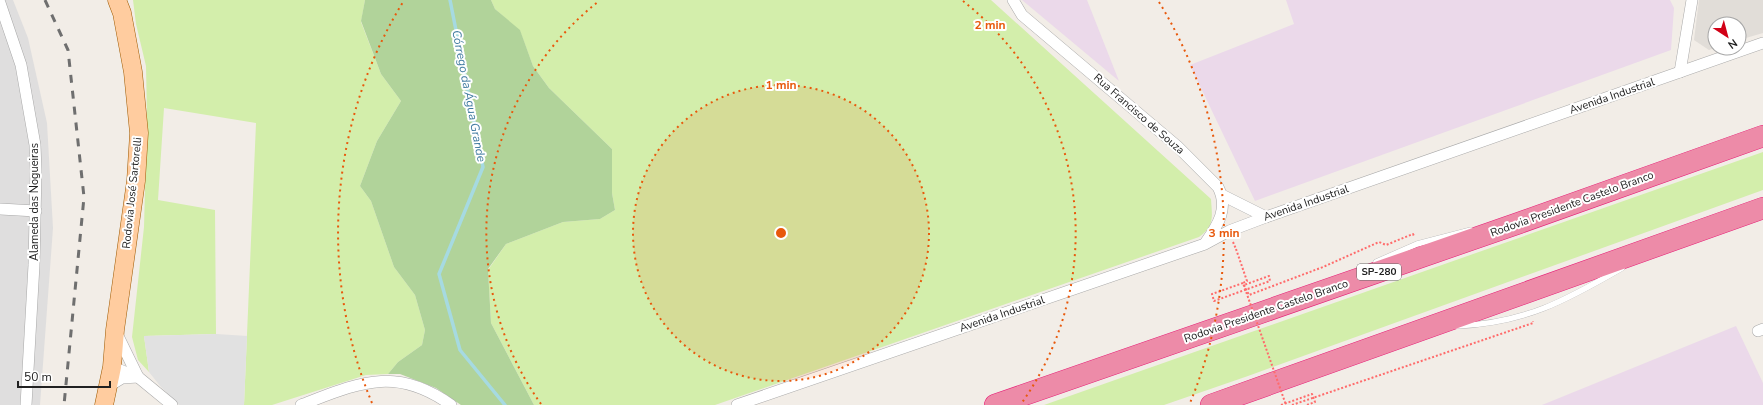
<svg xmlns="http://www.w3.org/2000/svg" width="1763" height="405" viewBox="0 0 1763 405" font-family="'Nunito Sans',sans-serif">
<rect width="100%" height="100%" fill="#f2ede7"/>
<polygon fill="#dfdede" points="0,0 13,0 28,38 47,123 53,228 40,405 0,405"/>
<g fill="#ebd9ea">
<polygon points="1022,0 1087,0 1119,81"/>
<polygon points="1286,0 1670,0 1674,8 1671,50 1255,201 1190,65 1294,24"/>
<polygon points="1736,326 1763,383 1763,405 1542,405"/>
</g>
<polygon fill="#e1ddd8" points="1699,0 1763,0 1763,33 1739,40 1739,24 1715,24 1715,48 1709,50 1694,40"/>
<g fill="#d3eeab">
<polygon points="133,0 365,0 361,22 381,74 401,101 377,141 360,186 371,201 394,267 415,295 425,330 422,345 398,362 388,374 366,375 272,405 244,405 256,123 164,108 158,200 215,210 216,334 144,336 149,372 138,360 132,337 144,227 147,118 146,66 136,24"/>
<path d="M 491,0 L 991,0 L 1211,199 C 1212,216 1215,226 1199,237 L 715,405 L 534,405 L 491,323 L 488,270 L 506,244 L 563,222 L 600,219 L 615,210 L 612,193 L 612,149 L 549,88 L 533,66 L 520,31 L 495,9 Z"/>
<polygon points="1763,152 1763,190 1248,376 1164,405 1044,405"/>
</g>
<polygon fill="#b1d39a" points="365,0 491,0 495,9 520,30 533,66 549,88 612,149 612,193 615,210 600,219 563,222 506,244 488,269 491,323 534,405 461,405 436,388 400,374 388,374 398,362 422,345 425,330 415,295 394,267 371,201 360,186 377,141 401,101 381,74 361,21"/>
<polygon fill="#e1e1e1" points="216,334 247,336 244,405 179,405 161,387 149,372 144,336"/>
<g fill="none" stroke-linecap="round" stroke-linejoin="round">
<polyline stroke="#a6dae1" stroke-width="3.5" points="450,0 483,167 439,274 460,350 505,405"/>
<defs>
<g id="service">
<polyline points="1376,262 1417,244 1471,230"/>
<path d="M 1457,326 C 1525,323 1565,301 1622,268"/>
</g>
<g id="minor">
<path d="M 1013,0 L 1022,15 L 1177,146 L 1218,187 C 1229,208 1218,225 1206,242"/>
<polyline points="0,3 21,65 35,145 36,171 34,265 26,405"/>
<polyline points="1680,72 1692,0"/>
<polyline points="1222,195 1266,217"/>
<polyline points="0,209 36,211"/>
<polyline points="1758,331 1763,329"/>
<polyline points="112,367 138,377 172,405"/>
<polyline points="107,387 122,378 138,377 116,332"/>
<path d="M 301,405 C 359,383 395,365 451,405"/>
<polyline points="737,405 1205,244 1229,231 1266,217 1763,43"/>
</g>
<polyline id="primary" points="104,405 112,367 115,330 136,181 139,133 133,72 122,13 117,0"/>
<g id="motorway">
<polyline points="995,405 1519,223 1763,136"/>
<polyline points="1211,405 1763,208"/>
</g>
</defs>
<use href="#service" stroke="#a8a8a8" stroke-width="6"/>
<use href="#minor" stroke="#a8a8a8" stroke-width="12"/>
<use href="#primary" stroke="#9e5900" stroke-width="19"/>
<use href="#motorway" stroke="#e61e77" stroke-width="22"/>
<g stroke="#ff6b6b" stroke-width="2" stroke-dasharray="2 2" stroke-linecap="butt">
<polyline points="1233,242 1236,249"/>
<polyline points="1244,285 1249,295 1323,267 1379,242 1386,245 1413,234 1414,236"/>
<polyline points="1292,405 1533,323 1533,321"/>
</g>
<use href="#service" stroke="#fff" stroke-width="5.5"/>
<use href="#minor" stroke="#fff" stroke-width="11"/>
<use href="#primary" stroke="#ffcc9f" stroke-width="18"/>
<use href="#motorway" stroke="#ed8ba8" stroke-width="21"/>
<polyline stroke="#6f6f6f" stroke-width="3" stroke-dasharray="8 8" stroke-linecap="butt" points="45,0 68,50 84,197 64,405"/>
<g stroke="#ff6b6b" stroke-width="2" stroke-dasharray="2 2" stroke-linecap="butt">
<polyline points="1236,249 1247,281 1243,283 1286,405"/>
<polyline points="1243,283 1212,294 1214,301 1270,281 1269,276 1244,285"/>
<polyline points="1281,405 1312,394 1315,402 1307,405"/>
</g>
</g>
<circle cx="781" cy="233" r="148" fill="#e8590c" fill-opacity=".12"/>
<g fill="none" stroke="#e8590c" stroke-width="2" stroke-dasharray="2 4">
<circle cx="781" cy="233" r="148"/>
<path d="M541 404A295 295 0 0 1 599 1M963 1A295 295 0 0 1 1021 404"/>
<path d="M372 403A443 443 0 0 1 403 2M1159 2A443 443 0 0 1 1190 403"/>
</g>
<g text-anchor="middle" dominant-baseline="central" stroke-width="4" stroke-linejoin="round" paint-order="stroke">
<rect fill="#fff" stroke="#646464" stroke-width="1" x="1357" y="264" width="44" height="16" rx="3"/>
<g font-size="10" font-weight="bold" fill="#212121">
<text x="1379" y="272">SP-280</text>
</g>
<g font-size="11" fill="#212121" stroke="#fff">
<text transform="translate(1612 96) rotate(-19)">Avenida Industrial</text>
<text transform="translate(1139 114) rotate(41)">Rua Francisco de Souza</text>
<text transform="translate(132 193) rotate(-84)">Rodovia José Sartorelli</text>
<text transform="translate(34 202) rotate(-90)">Alameda das Nogueiras</text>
<text transform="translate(1306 203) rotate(-19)">Avenida Industrial</text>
<text transform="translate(1572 204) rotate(-20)">Rodovia Presidente Castelo Branco</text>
<text transform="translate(1266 311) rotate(-19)">Rodovia Presidente Castelo Branco</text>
<text transform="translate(1002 314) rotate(-19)">Avenida Industrial</text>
</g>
<g font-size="12" font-style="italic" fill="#3e799f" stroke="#fff">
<text transform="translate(469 96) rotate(79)">Córrego da Água Grande</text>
</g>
</g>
<circle cx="781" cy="233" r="6" fill="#e8590c" stroke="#fff" stroke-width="2"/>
<g font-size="12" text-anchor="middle" font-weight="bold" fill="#e8590c" stroke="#fff" stroke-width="4" stroke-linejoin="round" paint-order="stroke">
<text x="990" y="29">2 min</text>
<text x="781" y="89">1 min</text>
<text x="1224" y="237">3 min</text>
</g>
<g transform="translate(1727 36) rotate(144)"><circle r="19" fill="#ffffff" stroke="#a6a6a6"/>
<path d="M0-3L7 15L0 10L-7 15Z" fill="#d20016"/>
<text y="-6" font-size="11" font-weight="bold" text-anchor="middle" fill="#212121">N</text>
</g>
<path d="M18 381v6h92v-6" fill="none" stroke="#212121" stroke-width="2"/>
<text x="24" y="381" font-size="12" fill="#212121" stroke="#ffffff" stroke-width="3" paint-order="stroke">50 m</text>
</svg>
